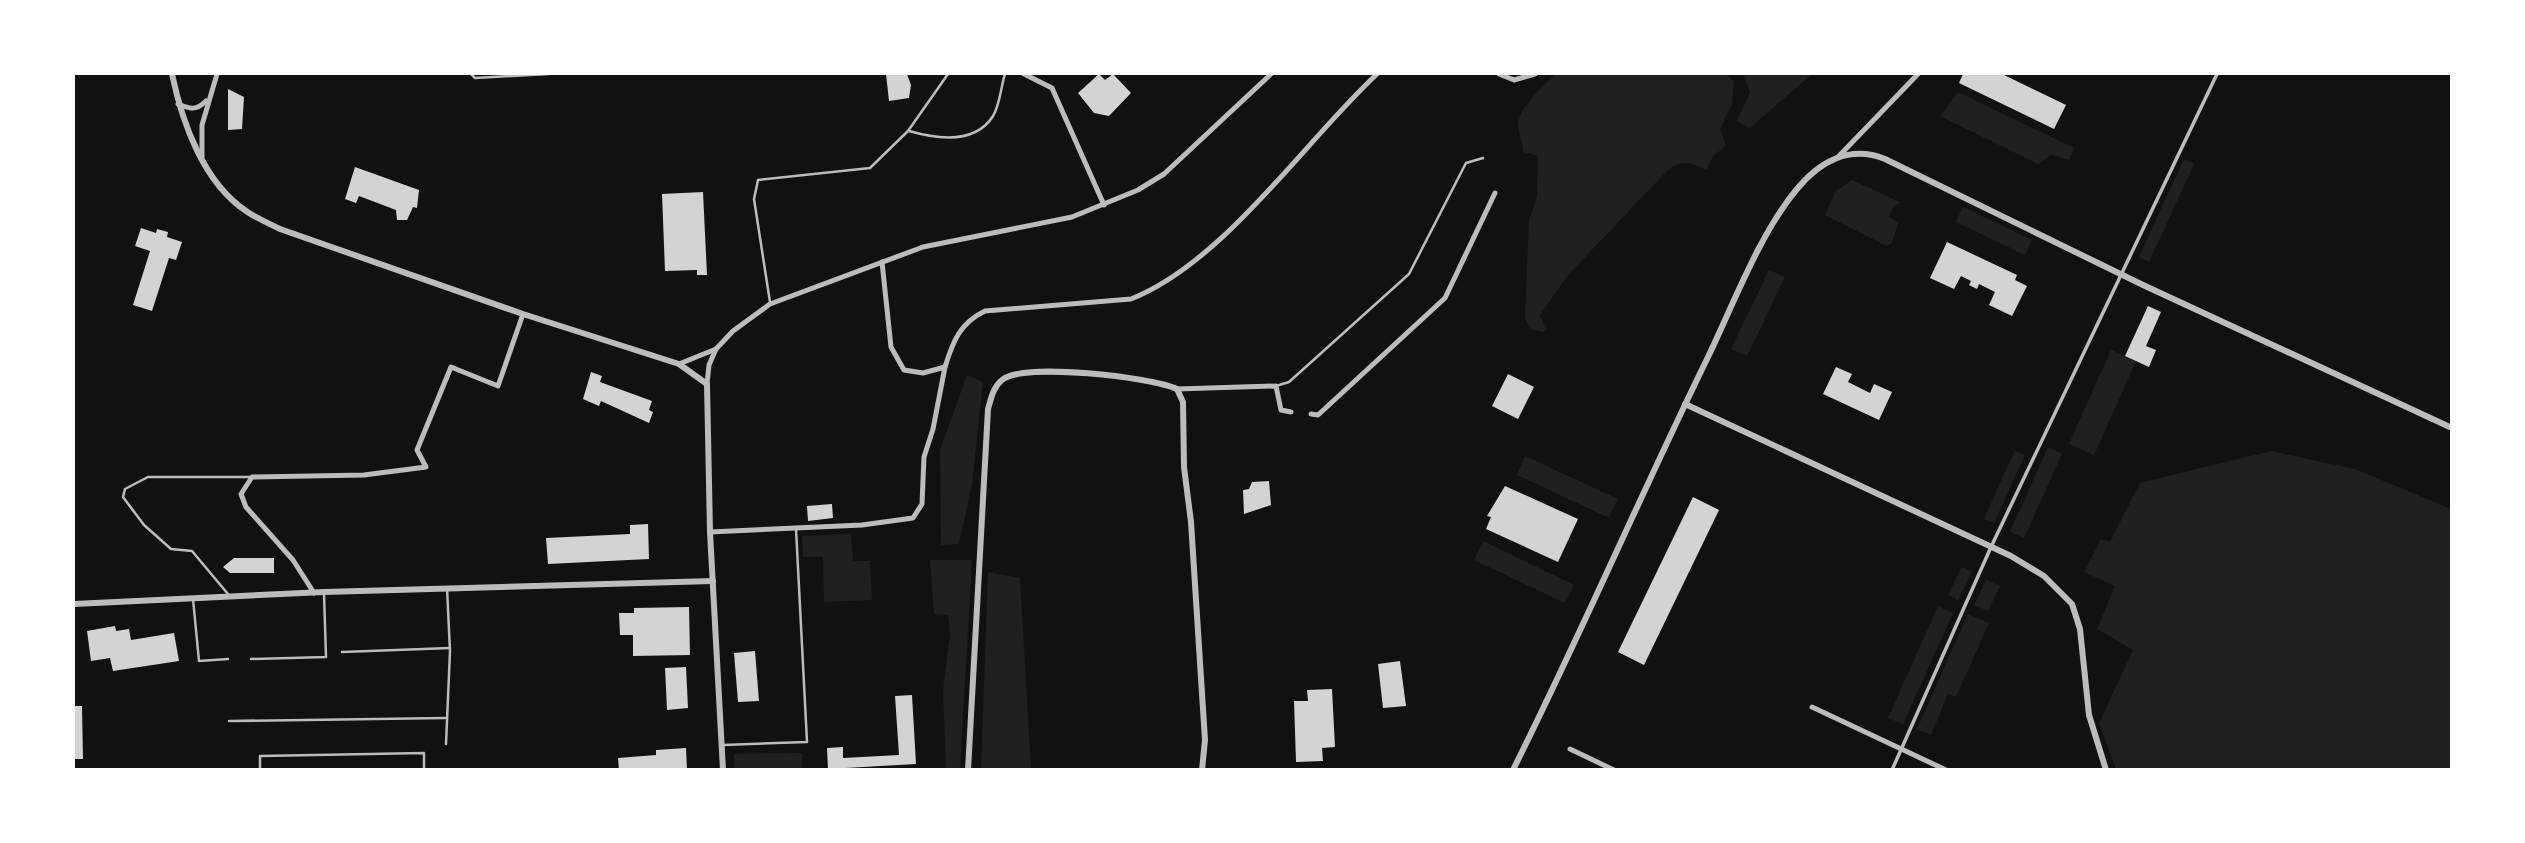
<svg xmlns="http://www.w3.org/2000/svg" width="2525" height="843" viewBox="0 0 2525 843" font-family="Barlow,sans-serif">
<rect width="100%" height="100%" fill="#111"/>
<g fill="#202020">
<path d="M 1555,74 L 1726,74 L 1734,81 L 1732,104 L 1720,129 L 1726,146 L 1713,156 L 1706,170 C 1690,161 1679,160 1666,172 L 1568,275 L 1540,315 L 1546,329 L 1543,332 L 1530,329 L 1525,318 L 1529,220 L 1537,197 L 1538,156 L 1523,152 C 1523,142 1518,133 1518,124 C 1520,105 1543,87 1555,74 Z"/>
<polygon points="1743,74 1812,74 1750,128 1737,121 1750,92"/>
<polygon points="1958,92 2074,148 2069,160 2051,155 2038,164 1940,116"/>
<polygon points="2184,159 2194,164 2149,262 2139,257"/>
<polygon points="1852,180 1900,202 1893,207 1889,217 1898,223 1892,243 1887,246 1825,215 1836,191"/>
<polygon points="1963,207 2032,240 2025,255 1956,222"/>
<polygon points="1769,270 1785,277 1747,356 1731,349"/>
<polygon points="2111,350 2136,361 2094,455 2069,444"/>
<polygon points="967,375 983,382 972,484 959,544 941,545 940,450"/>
<polygon points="2048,447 2062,454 2024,538 2010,532"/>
<polygon points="2015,450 2025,455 1994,523 1984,519"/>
<polygon points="2271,451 2355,469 2451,509 2451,769 2116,769 2099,723 2133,650 2097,629 2115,586 2084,572 2101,539 2110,542 2140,483"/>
<polygon points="1525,456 1618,499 1609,518 1517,475"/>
<polygon points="851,534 853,561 870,561 872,600 824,602 823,557 803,557 802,536"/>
<polygon points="1483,541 1574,585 1565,603 1474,560"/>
<polygon points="930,560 972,560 960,769 946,769 943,691 950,633 948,615 934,614"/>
<polygon points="1962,567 1972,572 1958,600 1948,595"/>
<polygon points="988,572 1020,578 1031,769 981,769"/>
<polygon points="1986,580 2000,586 1988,611 1974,605"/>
<polygon points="1938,606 1953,613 1903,724 1888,718"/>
<polygon points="1968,614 1989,623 1956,697 1948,694 1931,735 1917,729"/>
<polygon points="802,753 802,769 734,769 734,754"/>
</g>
<g fill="#d3d3d3">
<polygon points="886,74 907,74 911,85 909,98 889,101"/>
<polygon points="1099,74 1105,80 1113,74 1131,93 1109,116 1094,113 1078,93"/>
<polygon points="1963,74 2002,74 2066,105 2054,129 1959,83"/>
<polygon points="228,89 244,97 242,129 228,130"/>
<polygon points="355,167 419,190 417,208 413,207 407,220 397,220 396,210 359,196 356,203 345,199"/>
<polygon points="703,192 707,275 697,275 697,270 665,271 662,194"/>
<polygon points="141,228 156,233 157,229 168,232 167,237 182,242 176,260 169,258 152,311 133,305 150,251 135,246"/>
<polygon points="1947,242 2017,275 2015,280 2027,286 2012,316 1989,305 1995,292 1979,284 1977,289 1969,285 1971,281 1961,276 1954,289 1930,278"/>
<polygon points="2148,306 2161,312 2146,346 2156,350 2149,367 2125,356"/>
<polygon points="1836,367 1852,374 1848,382 1870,393 1874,384 1892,392 1879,420 1823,394"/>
<polygon points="591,372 602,376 600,382 652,401 649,410 653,412 649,423 601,401 599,406 583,399"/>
<polygon points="1508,374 1534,387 1518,419 1492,406"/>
<polygon points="1269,481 1271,505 1244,514 1243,490 1249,489 1252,482"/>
<polygon points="1505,486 1578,519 1558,562 1486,529 1491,517 1487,516"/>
<polygon points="1693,497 1719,510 1644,665 1618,652"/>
<polygon points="832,504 833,518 808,521 807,506"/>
<polygon points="648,524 649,559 548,564 546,538 630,534 630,525"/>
<polygon points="234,558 274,558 274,573 230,573 223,567"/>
<polygon points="689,607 690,655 633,656 633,635 620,635 619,613 634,613 634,608"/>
<polygon points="115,626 116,631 129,629 131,640 174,633 179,661 113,671 110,658 91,661 87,631"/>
<polygon points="755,651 759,701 738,702 734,653"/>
<polygon points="1400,661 1406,706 1383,708 1378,664"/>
<polygon points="686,667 688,708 667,710 665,668"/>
<polygon points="1332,689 1335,747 1322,748 1323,761 1296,762 1294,701 1308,701 1307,690"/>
<polygon points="912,695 916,764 828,769 827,748 843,747 843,758 899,755 895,696"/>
<polygon points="74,706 82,706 83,759 74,759"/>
<polygon points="686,748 687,770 619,770 618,758 656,755 656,750"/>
</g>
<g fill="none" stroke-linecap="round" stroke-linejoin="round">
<g stroke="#bcbcbc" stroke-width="2.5">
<polyline points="471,74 475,78 549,74"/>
<path d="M 909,131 C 937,139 975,145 993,116 C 1000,105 1001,86 1005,74"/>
<polyline points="770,302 754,199 758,180 870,168 908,131 948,74"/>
<polyline points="1276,386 1289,382 1409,274 1466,163 1483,158"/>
<polyline points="228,594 192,551 171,549 144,525 123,497 125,489 148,477 252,477"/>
<polyline points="193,599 199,661 228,659"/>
<polyline points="342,652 450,648"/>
<polyline points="251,659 326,657 324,594"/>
<polyline points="229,721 445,718"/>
<polyline points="446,744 450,651 447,588"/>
<polyline points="723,745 807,742 796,529"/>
<polyline points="260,770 260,756 424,753 424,770"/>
</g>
<polyline stroke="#bcbcbc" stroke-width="3.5" points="1892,770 1991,547 2217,74"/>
<g stroke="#bcbcbc" stroke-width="5">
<polyline points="1024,74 1052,88 1104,205"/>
<polyline points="1499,74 1514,80 1535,74"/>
<path d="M 178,104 C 190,109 196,111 206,101"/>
<polyline points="202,157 202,125 217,74"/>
<polyline points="1838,157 1918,74"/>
<path d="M 882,262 L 891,347 L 904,370 L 923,373 L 945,367 C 953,341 960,323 985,311 L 1131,299 C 1224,262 1303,143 1377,74"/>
<polyline points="679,364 716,349"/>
<polyline points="707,384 709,365 716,349 733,331 770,304 923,247 1072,217 1138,190 1164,174 1271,74"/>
<polyline points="1177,389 1276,386 1281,410 1291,412"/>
<polyline points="1311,414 1318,415 1445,298 1495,193"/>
<polyline points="710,532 862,525 913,518 922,504 924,457 933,429 945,367"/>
<polyline points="314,593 293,560 246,507 241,494 252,477 364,475 426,467 417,450 451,367 498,386 523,314"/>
<polyline points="1812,707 1946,770"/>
<polyline points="1570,749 1614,770"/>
</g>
<g stroke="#bcbcbc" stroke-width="6">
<path d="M 172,74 C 182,122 203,182 246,211 C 256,218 268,223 280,229 L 523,314 L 679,364 L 707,384 L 710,532 L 723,770"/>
<polyline points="1685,404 2011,556 2044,576 2072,604 2080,629 2089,715 2106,770"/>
<polyline points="74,604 324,592 713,581"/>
<path d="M 968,770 L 988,409 C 991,399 993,387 1002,380 C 1023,362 1151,377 1177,389 L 1183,402 L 1184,467 L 1191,522 L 1205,740 L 1202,770"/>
<path d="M 1513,770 C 1581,634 1641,494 1708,357 C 1733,305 1760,233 1797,189 C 1820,161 1850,145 1885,159 L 2143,285 L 2452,428"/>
</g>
</g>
<rect width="2525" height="843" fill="none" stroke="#ffffff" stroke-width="150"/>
</svg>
